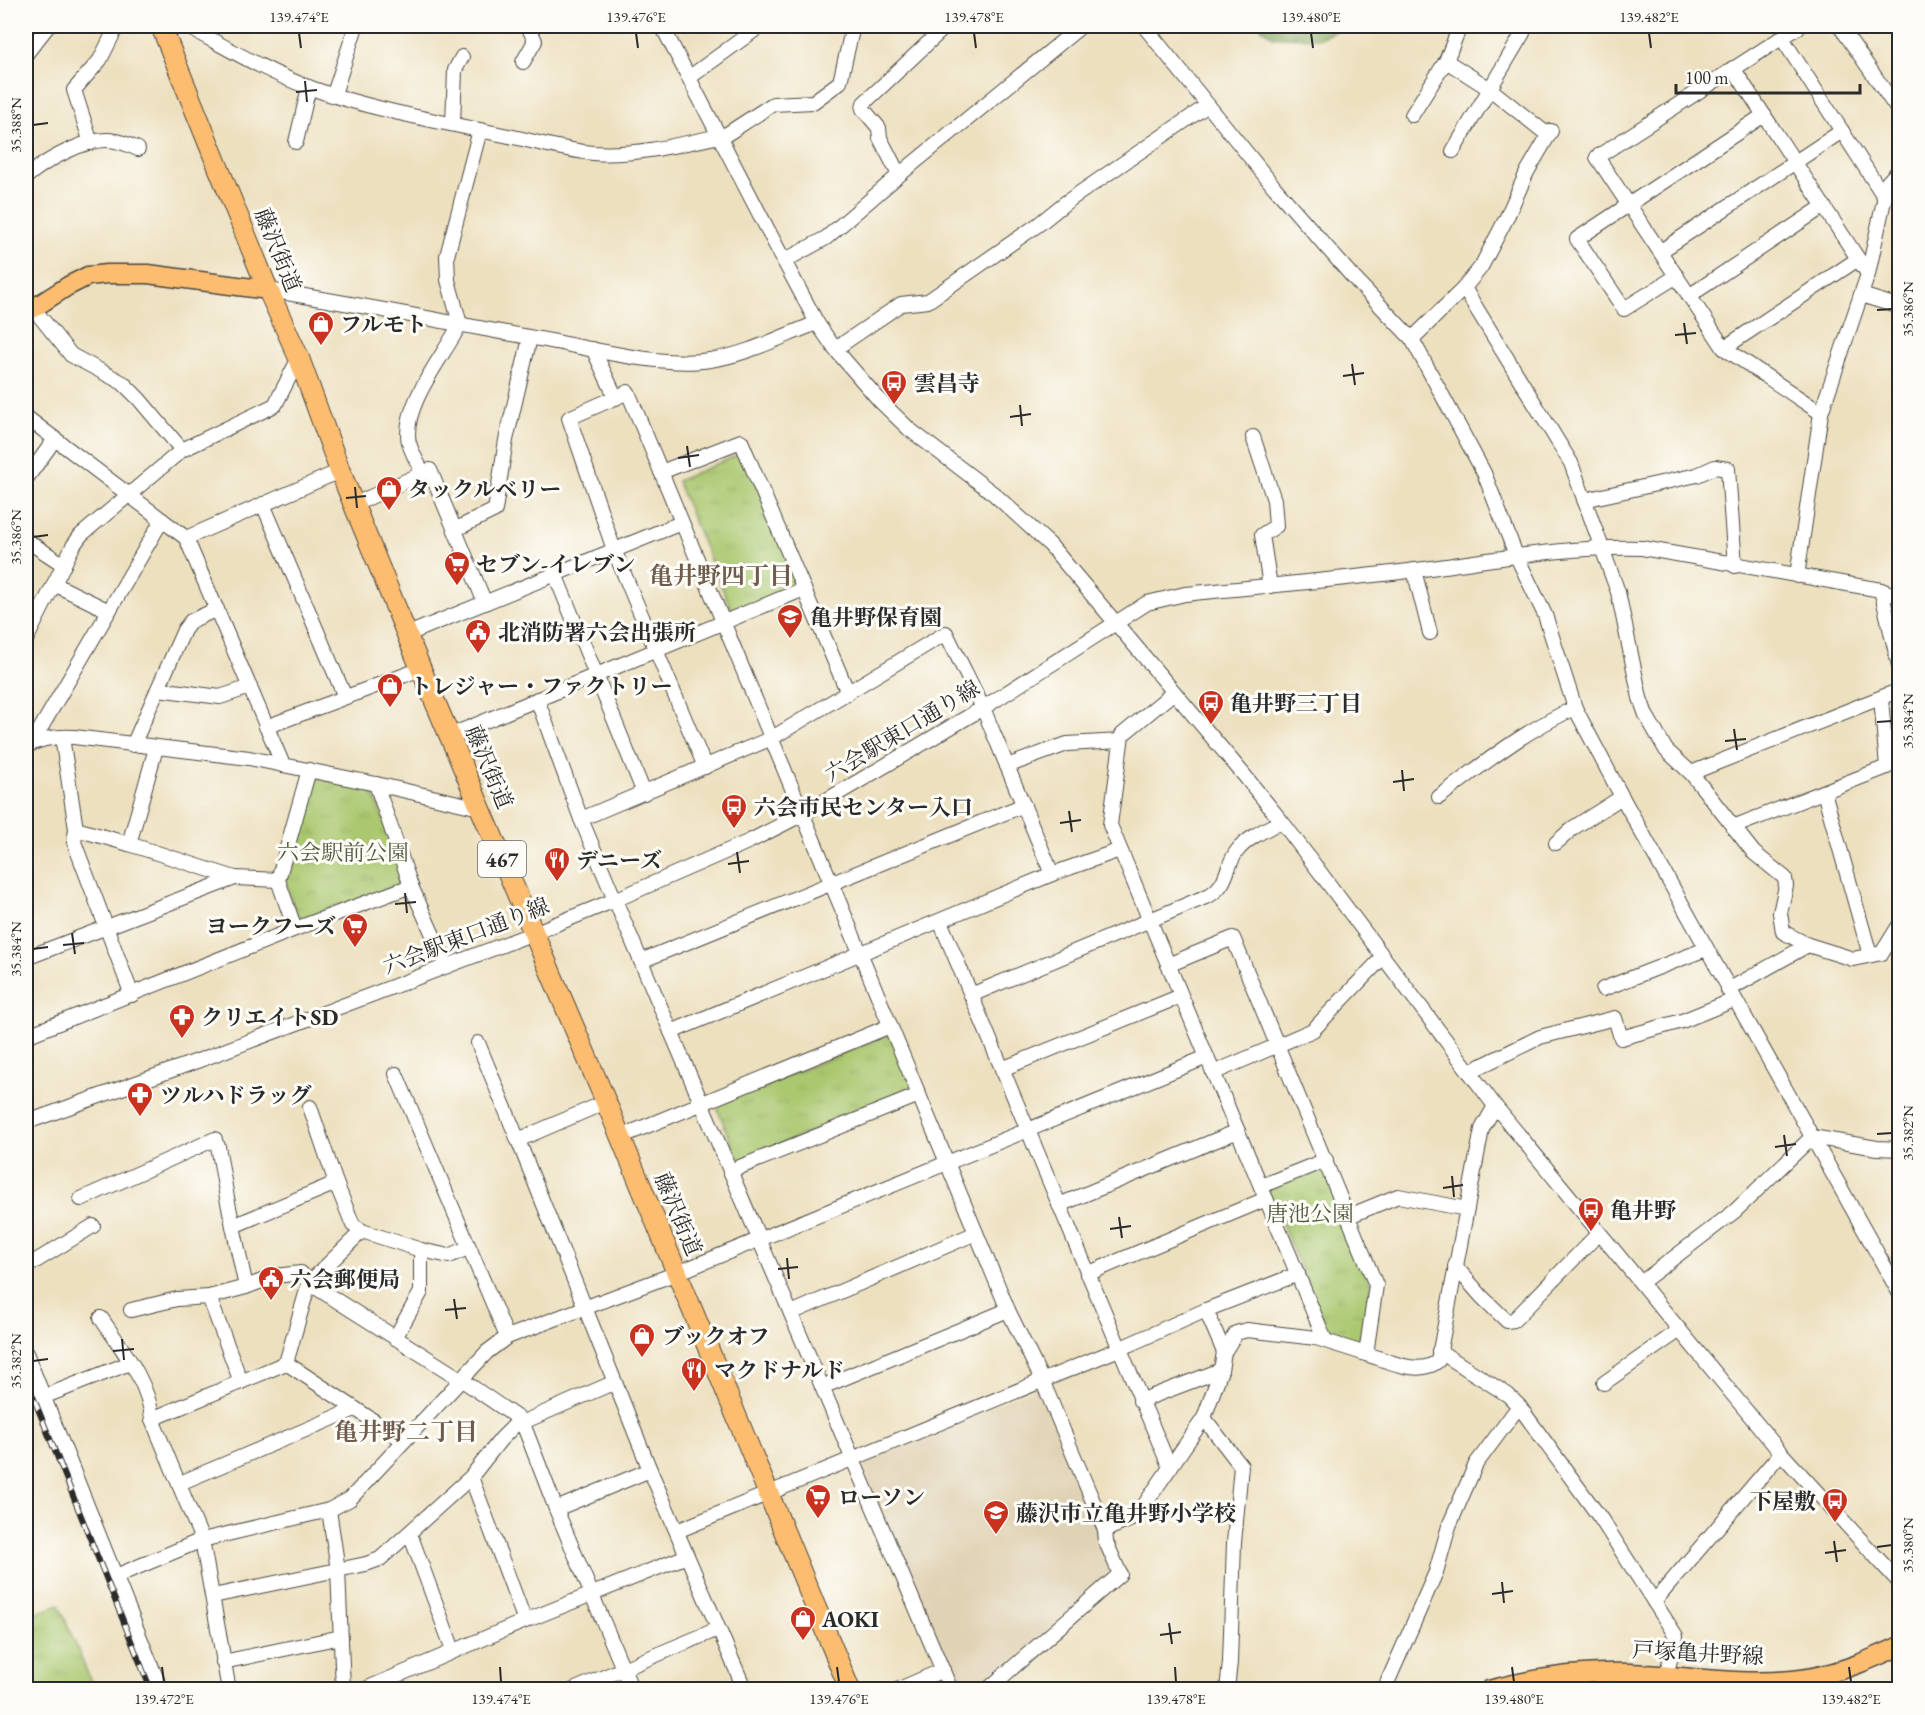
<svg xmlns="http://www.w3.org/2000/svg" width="1925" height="1715" viewBox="0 0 1925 1715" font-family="'EB Garamond','Noto Serif JP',serif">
<defs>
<pattern id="grass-tufts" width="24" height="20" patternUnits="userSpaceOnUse" patternTransform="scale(1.5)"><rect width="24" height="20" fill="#aac86f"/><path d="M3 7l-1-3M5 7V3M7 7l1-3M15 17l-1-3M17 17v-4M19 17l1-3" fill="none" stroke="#92ac60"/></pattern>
<pattern id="forest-firs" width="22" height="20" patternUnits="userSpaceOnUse" patternTransform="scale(1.5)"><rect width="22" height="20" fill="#87ac62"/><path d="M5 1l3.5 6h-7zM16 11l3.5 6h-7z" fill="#6f8c51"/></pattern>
</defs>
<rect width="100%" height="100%" fill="#fdfcf7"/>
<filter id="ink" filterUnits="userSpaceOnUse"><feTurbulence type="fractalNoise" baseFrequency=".0167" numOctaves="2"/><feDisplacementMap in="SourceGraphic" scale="12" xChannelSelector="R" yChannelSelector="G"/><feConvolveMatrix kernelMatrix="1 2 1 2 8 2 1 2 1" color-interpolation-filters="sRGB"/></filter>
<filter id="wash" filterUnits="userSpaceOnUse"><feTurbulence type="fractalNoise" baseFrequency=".008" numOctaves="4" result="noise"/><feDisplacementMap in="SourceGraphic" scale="24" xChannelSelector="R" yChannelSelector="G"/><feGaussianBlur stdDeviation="1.35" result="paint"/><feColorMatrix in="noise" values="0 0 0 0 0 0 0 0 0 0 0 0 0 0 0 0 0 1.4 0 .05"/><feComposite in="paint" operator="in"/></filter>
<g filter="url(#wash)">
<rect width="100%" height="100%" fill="#ede0bf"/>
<polygon fill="#e0d2b4" points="1035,1388 1040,1391 1115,1570 983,1689 956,1689 863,1467 864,1459"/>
<g fill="url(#grass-tufts)" stroke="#6a7a4d" stroke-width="1.5">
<polygon points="744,452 802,588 734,616 677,481"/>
<polygon points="313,777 371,789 409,881 299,921 284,880"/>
<polygon points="892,1033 915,1088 739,1162 716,1105"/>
<polygon points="1323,1165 1371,1285 1363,1348 1329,1337 1267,1189"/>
<polygon points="59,1605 94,1689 26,1689 26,1617"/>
</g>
<polygon fill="url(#forest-firs)" stroke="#596c46" stroke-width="1.5" points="1259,26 1347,26 1320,38 1273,37"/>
</g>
<g filter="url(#ink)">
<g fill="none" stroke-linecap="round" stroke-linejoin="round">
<defs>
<g id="minor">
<path d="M 186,26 C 226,47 265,71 308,87 C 369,109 436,121 499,134 C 530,140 562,150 593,153 C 634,156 679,145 719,136 L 727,134 L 773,104 L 813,102 L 840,82 L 853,26"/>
<polyline points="662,26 784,261 817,323 835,349 880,401 909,429 994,494 1050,545 1244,775 1286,827 1495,1106 1781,1453 1900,1583"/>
<polyline points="1144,26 1275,188 1351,275 1412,339 1484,473 1516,555 1545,615 1575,708 1622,797 1900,1294"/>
<polyline points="1800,26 1597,157 1724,348 1821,413"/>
<polyline points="1840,26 1900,113"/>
<polyline points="1782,38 1885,198"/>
<polyline points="26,54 48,26"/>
<polyline points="1446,61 1490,89 1548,135"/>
<polyline points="523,62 535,41 528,26"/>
<polyline points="1733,68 1868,274"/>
<polyline points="690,77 760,26"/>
<polyline points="334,94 356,26"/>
<polyline points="1412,115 1446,61 1460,26"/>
<polyline points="453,124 455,70 462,57"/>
<polyline points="296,142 309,87"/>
<polyline points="91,143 74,90 100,60 117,26"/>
<polyline points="1453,151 1523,33"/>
<polyline points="899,175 880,138 879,128 863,109 864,103 946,26"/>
<path d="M 26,177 C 45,161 89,135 115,141 C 123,142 131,146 138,149"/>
<polyline points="1661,251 1842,131"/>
<polyline points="784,261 826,238 899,175 1081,26"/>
<polyline points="1677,276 1624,309 1577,239 1764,115"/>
<polyline points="1464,288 1571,463 1618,592 1640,698 1646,715 1666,750 1691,773 1754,853 1785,878 1786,886 1780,913 1783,932 1808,945 1853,959 1882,953 1900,924"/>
<path d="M 268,290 C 364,305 460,325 556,342 C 600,351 666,367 710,360 C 747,355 782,336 817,323"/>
<polyline points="1861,295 1900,307"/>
<polyline points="1689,296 1824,206"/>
<polyline points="33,308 71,355 123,383 139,399 182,450"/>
<polyline points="1412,339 1464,288 1481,267 1506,219 1527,172 1551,131"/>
<polyline points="1724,348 1858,259"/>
<polyline points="593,349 616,398"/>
<polyline points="835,349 901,304 928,301 1039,224 1065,203 1208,105"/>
<polyline points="26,417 186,538 283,765"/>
<polyline points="1253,437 1274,500 1276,526 1262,535 1270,586"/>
<polyline points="661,472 741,441 848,693"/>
<path d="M 423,473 C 418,464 412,453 409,443 C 401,406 444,356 460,324 L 448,280 L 447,256 L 480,130"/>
<polyline points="26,479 55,439"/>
<polyline points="1584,500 1697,475 1715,467 1728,469 1735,566"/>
<polyline points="263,504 345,697"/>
<polyline points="355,504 430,470 485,603"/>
<polyline points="456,529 495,510 506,440 530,338"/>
<polyline points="186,538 340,471"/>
<polyline points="26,540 64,565"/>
<polyline points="1414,570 1430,633"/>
<polyline points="555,574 644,793"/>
<polyline points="1797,576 1821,413 1868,274 1888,182 1900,169"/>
<polyline points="54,584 109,611"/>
<polyline points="1881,590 1900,670"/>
<polyline points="408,634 681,523"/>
<polyline points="26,640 73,546 81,535 182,450 275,405 299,358"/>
<polyline points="158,689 220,697 250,687"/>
<polyline points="1174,692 1122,735 1110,825 1325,1340"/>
<polyline points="537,699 581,819 615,900 951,1690"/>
<polyline points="266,727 421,669"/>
<polyline points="449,736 804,589"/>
<polyline points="62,737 76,829 74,842 132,995"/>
<polyline points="32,743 162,520"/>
<polyline points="133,745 184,630 191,621 217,609"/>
<path d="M 26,746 C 42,738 56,736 74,737 L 249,758 L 376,784 L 480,808"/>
<polyline points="1007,766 1067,744 1121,741"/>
<polyline points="705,767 614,550 569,418 628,392 1008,1310 1042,1380 1105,1530 1106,1542 1120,1574 987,1690"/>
<polyline points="1691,773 1900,690"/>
<polyline points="376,784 411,886 447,966"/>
<polyline points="1824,792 1870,955"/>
<path d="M 1439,797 C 1482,765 1525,730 1575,708"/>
<polyline points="581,819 772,738 946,633 983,708 1052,874"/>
<polyline points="1733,827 1887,767 1881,698"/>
<polyline points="76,829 129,844 235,878 278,880"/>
<polyline points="1556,843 1573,828 1622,797"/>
<polyline points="129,844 156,748"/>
<polyline points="940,921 1170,1468"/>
<polyline points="295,929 278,880 309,770"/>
<polyline points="26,958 235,878"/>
<polyline points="641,961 1024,805"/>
<polyline points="1168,965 1233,938 1376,1285 1366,1354 1316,1338 1247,1330 1236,1333 1224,1352"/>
<polyline points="1603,989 1706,949"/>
<polyline points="1728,990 1808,945"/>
<path d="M 971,995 L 1210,895 C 1229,883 1225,867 1237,851 C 1247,838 1267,829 1281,821"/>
<polyline points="671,1032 1052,874 1120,850"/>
<polyline points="26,1036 295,929 411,886"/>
<polyline points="478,1043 518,1140 606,1102"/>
<polyline points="1002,1069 1181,996"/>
<polyline points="1469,1072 1540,1037 1615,1018 1621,1038 1682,1021 1734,1000"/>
<polyline points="1213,1073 1313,1030 1383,957"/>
<polyline points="396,1074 507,1337"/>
<polyline points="310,1107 336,1183 353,1225 362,1231 421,1250 449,1256 468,1248"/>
<path d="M 30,1121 L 200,1060 L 534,933 L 615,900 L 750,841 L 803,814 L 983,708 L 1147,603 L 1185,594 C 1261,586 1339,580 1416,570 C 1492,560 1565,546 1642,548 L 1881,590 L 1900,597"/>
<polyline points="620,1137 890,1026"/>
<polyline points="518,1140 650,1470 745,1690"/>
<polyline points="218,1146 227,1198 246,1287"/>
<polyline points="730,1171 919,1095"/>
<polyline points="1261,1186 1326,1160"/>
<polyline points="81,1199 215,1139"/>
<polyline points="1059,1205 1238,1131"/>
<polyline points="1349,1216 1398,1196 1467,1209"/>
<polyline points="233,1226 336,1183"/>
<polyline points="1455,1266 1482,1297 1507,1321 1514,1320 1599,1233"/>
<polyline points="26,1267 93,1226"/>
<polyline points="1087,1274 1266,1199"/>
<polyline points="1642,1282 1735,1211 1812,1137 1877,1148 1900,1149"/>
<polyline points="209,1297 241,1382"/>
<polyline points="131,1310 177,1299 209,1297 246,1287 275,1276 301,1273 309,1283 462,1380 522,1421 556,1509 632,1690"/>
<polyline points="791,1313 976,1233"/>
<path d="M 101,1318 C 121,1348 149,1382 152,1419 L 202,1540 L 229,1690"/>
<polyline points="395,1338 421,1292 421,1250"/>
<polyline points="1439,1351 1508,1395 1519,1406 1601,1519 1676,1636 1666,1676"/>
<polyline points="26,1353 161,1690"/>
<path d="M 1366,1354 C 1387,1360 1419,1377 1438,1361 L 1482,1129 L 1495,1106"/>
<polyline points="286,1363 309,1283 362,1231"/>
<polyline points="1604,1383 1680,1330"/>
<polyline points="822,1387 1008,1310"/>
<polyline points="43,1397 130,1363"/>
<polyline points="1140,1401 1221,1370"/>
<polyline points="1204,1418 1241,1466 1234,1543 1230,1662 1227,1690"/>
<polyline points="152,1419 286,1363 404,1441"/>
<polyline points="471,1477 525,1621"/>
<polyline points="180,1483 355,1409"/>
<polyline points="556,1509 650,1470"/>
<polyline points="329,1510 338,1570 343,1690"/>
<polyline points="1105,1530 1136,1517 1204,1418 1221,1370 1224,1352 1206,1310"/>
<polyline points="677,1531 1119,1349 1206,1310 1298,1274"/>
<polyline points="410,1534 453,1650"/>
<polyline points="116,1576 202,1540 329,1510 350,1499 487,1352 507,1337 677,1273 1207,1057"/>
<polyline points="213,1596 366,1564 380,1559 471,1477 501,1439 514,1426 615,1382"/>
<polyline points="1654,1602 1781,1453"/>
<polyline points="223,1662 341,1637"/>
<polyline points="363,1690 525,1621 687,1556"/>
<polyline points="573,1690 718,1629"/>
<polyline points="897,1690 943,1670"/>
<polyline points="1384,1690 1436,1572 1449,1526 1476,1464 1519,1406"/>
</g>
<g id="major">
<polyline points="26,313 68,286 88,276 107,274 148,274 268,290"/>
<path d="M 1489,1690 C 1534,1678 1583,1671 1630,1673 C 1691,1676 1752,1688 1813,1677 C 1844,1671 1872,1659 1900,1646"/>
</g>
<polyline id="highway" points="161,26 268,290 299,358 340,471 421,669 606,1102 850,1690"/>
</defs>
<use href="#minor" stroke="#484641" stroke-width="16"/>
<use href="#major" stroke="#484641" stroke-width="21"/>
<use href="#highway" stroke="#484641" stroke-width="22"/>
<use href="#minor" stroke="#fff" stroke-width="14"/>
<use href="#major" stroke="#fcbd6f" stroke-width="18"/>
<use href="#highway" stroke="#fcbd6f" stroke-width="20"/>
<defs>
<polyline id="rail" points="26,1379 151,1690"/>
</defs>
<use href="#rail" stroke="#2b2b2b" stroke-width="6"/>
<use href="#rail" stroke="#fdfcf7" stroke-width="4" stroke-dasharray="11" stroke-linecap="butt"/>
</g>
</g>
<path fill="none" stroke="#2b2b2b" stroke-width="2" d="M 299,33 L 301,48M 636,33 L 638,48M 974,33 L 976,48M 1311,33 L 1313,48M 1649,33 L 1651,48M 305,81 L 307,102M 296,92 L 317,90M 33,125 L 48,123M 1877,310 L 1892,309M 1684,323 L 1687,344M 1675,335 L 1696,333M 1352,364 L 1355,385M 1343,376 L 1364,373M 1020,405 L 1022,426M 1010,417 L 1031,414M 687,446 L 690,467M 678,458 L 699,455M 355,487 L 357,508M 346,498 L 366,496M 33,537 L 48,535M 1877,722 L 1892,721M 1734,729 L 1737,750M 1725,741 L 1746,739M 1402,770 L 1404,791M 1393,782 L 1414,779M 1069,811 L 1072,832M 1060,823 L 1081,820M 737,852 L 740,873M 728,864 L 749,861M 405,893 L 407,913M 395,904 L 416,902M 72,933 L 75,954M 63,945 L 84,943M 33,949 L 48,947M 1877,1134 L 1892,1133M 1784,1135 L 1787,1156M 1775,1147 L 1796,1144M 1452,1176 L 1454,1197M 1443,1188 L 1463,1185M 1119,1217 L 1122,1238M 1110,1229 L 1131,1226M 787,1258 L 789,1279M 778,1269 L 798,1267M 454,1299 L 457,1319M 445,1310 L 466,1308M 122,1339 L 124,1360M 113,1351 L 134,1349M 33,1361 L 48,1359M 1834,1541 L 1837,1562M 1877,1547 L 1892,1545M 1825,1553 L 1846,1550M 1502,1582 L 1504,1603M 1492,1594 L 1513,1591M 1169,1623 L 1172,1644M 1160,1635 L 1181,1632M 162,1667 L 164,1682M 500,1667 L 501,1682M 837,1667 L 839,1682M 1175,1667 L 1176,1682M 1512,1667 L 1514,1682M 1849,1667 L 1851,1682"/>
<defs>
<symbol id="shop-pin" viewBox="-11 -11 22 30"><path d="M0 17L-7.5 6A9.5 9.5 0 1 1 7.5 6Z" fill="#c8321e" stroke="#fdfcf7"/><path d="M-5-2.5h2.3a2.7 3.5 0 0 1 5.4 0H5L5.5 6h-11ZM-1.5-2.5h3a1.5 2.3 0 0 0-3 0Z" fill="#fff"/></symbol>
<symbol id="bus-pin" viewBox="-11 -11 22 30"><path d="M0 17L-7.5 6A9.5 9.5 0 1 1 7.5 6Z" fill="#c8321e" stroke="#fdfcf7"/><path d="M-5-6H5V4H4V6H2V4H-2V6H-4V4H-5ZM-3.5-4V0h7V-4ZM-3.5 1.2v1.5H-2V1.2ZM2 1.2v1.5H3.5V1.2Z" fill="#fff"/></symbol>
<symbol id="supermarket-pin" viewBox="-11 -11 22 30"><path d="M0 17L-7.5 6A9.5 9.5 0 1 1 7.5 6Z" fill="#c8321e" stroke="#fdfcf7"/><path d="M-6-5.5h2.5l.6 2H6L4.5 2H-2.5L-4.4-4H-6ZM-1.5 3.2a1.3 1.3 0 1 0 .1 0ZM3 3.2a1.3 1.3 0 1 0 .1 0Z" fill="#fff"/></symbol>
<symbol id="school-pin" viewBox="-11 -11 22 30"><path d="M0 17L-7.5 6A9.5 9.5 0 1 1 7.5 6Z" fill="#c8321e" stroke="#fdfcf7"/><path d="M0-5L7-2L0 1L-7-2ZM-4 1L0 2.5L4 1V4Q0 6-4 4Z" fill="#fff"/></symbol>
<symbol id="civic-pin" viewBox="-11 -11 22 30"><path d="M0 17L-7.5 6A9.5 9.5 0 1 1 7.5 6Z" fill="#c8321e" stroke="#fdfcf7"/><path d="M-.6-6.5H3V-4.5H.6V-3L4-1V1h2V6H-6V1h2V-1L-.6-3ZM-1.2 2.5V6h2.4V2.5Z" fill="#fff"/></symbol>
<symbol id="restaurant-pin" viewBox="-11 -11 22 30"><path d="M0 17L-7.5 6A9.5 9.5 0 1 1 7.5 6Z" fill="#c8321e" stroke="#fdfcf7"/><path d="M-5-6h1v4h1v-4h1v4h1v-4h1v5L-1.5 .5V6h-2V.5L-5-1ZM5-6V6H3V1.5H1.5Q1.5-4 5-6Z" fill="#fff"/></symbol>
<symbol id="pharmacy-pin" viewBox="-11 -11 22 30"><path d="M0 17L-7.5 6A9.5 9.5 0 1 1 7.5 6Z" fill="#c8321e" stroke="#fdfcf7"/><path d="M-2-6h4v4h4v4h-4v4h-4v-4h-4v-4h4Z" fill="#fff"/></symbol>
</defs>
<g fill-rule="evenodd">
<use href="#shop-pin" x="306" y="309" width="30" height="40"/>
<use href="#bus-pin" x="879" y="368" width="30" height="40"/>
<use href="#shop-pin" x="374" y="474" width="30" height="40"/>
<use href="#supermarket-pin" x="442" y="549" width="30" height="40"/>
<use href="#school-pin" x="775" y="602" width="30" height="40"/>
<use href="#civic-pin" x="463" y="617" width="30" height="40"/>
<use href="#shop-pin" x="375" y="671" width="30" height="40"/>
<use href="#bus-pin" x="1196" y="688" width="30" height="40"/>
<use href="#bus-pin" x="719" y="792" width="30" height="40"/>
<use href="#restaurant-pin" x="542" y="845" width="30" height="40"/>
<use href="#supermarket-pin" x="340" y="911" width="30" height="40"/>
<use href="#pharmacy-pin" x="167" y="1002" width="30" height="40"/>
<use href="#pharmacy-pin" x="125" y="1080" width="30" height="40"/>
<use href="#bus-pin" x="1576" y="1195" width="30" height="40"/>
<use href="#civic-pin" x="256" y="1264" width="30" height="40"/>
<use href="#shop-pin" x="627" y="1321" width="30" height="40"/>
<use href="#restaurant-pin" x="679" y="1355" width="30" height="40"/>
<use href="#supermarket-pin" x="803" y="1482" width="30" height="40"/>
<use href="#bus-pin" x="1820" y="1486" width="30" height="40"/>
<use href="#school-pin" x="981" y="1498" width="30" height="40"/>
<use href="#shop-pin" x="788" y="1604" width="30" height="40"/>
</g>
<g text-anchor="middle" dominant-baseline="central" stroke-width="6" stroke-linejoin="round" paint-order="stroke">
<rect fill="#fdfcf7" stroke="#6a6a68" stroke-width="1.5" x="478" y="841" width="48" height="36" rx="4.5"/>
<g font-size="21" font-weight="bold" fill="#2b2b2b">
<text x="502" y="859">467</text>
</g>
<g font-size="22" fill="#2b2b2b" stroke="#fdfcf7">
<text transform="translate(278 250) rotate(68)">藤沢街道</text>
<text transform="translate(902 731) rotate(-31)">六会駅東口通り線</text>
<text transform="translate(489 767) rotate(67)">藤沢街道</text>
<text transform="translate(466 936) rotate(-21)">六会駅東口通り線</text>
<text transform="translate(678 1214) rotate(67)">藤沢街道</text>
<text transform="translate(1698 1653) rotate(3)">戸塚亀井野線</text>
</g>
<g font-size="22" font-weight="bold" fill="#2b2b2b" stroke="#fdfcf7" text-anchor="start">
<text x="340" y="324">フルモト</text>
<text x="914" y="383">雲昌寺</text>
<text x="408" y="489">タックルベリー</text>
<text x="476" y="564">セブン-イレブン</text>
<text x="810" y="617">亀井野保育園</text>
<text x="498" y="632">北消防署六会出張所</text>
<text x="410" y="686">トレジャー・ファクトリー</text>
<text x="1230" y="703">亀井野三丁目</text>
<text x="754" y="807">六会市民センター入口</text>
<text x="576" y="860">デニーズ</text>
<text x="336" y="926" text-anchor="end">ヨークフーズ</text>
<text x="201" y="1017">クリエイトSD</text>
<text x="160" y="1095">ツルハドラッグ</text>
<text x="1610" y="1210">亀井野</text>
<text x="290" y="1279">六会郵便局</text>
<text x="662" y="1336">ブックオフ</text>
<text x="714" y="1370">マクドナルド</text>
<text x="838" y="1497">ローソン</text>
<text x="1816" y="1501" text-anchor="end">下屋敷</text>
<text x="1016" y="1513">藤沢市立亀井野小学校</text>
<text x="822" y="1619">AOKI</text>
</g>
<g font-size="22" fill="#515a3f" stroke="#fdfcf7">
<text x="343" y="852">六会駅前公園</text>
<text x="1310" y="1213">唐池公園</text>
</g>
<g font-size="24" font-weight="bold" fill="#6f5c4c" stroke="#fdfcf7">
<text x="721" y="575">亀井野四丁目</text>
<text x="406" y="1431">亀井野二丁目</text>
</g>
</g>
<rect width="1925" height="1715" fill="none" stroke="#fdfcf7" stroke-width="66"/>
<path d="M1676 84v9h184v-9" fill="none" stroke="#2b2b2b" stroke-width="3"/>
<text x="1685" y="84" font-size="18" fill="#2b2b2b" stroke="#fdfcf7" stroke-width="4.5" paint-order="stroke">100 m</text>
<rect x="33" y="33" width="1859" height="1649" fill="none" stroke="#2b2b2b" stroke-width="2"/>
<g font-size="15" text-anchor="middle" fill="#2b2b2b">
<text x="299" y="22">139.474°E</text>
<text x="636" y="22">139.476°E</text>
<text x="974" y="22">139.478°E</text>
<text x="1311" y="22">139.480°E</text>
<text x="1649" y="22">139.482°E</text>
<text transform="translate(16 125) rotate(-90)" y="5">35.388°N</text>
<text transform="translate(1908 309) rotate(-90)" y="5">35.386°N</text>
<text transform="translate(16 537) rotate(-90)" y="5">35.386°N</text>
<text transform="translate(1908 721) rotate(-90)" y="5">35.384°N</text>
<text transform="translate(16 949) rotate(-90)" y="5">35.384°N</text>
<text transform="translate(1908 1133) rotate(-90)" y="5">35.382°N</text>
<text transform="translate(16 1361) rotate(-90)" y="5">35.382°N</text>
<text transform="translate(1908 1545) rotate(-90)" y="5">35.380°N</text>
<text x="164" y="1704">139.472°E</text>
<text x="501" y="1704">139.474°E</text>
<text x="839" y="1704">139.476°E</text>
<text x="1176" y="1704">139.478°E</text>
<text x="1514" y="1704">139.480°E</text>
<text x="1851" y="1704">139.482°E</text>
</g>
</svg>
